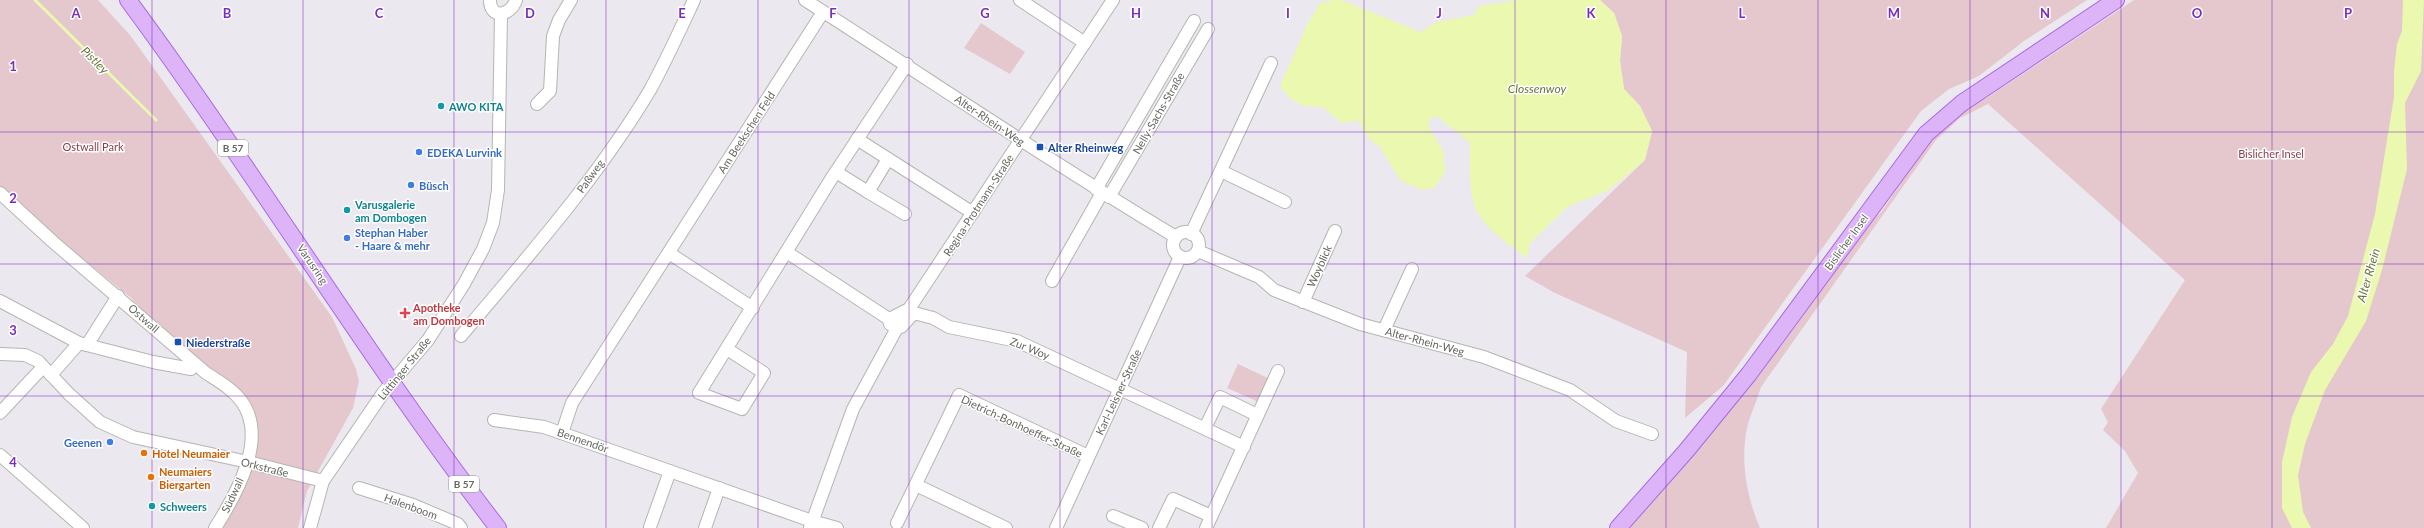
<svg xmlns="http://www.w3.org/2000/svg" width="2424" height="528" viewBox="0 0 2424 528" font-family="Lato,sans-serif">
<rect width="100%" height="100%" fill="#ece8f0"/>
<g fill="#e5c7ce">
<polygon points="0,0 98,0 130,35 332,317 356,369 359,381 353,408 307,491 298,528 215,528 252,447 243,403 175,346 130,297 0,191"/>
<polygon points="1600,0 2087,0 2024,41 1979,76 1949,89 1921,111 1723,386 1685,418 1687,352 1555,293 1525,276 1645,160 1652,131 1640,106 1624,89 1620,61 1622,36 1614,13"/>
<path d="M 2134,0 L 2424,0 L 2424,528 L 2106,528 L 2138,473 L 2125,451 L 2103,430 L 2108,422 L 2101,409 L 2185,280 L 1988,104 L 1960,118 L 1936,140 L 1761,387 C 1757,401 1750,415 1747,428 C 1740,461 1747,498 1760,528 L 1629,528 L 1694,454 L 1864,228 L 1882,211 L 1923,151 L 1925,144 L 1982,95 L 1985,99 Z"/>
<polygon points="981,23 1025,52 1010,74 964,48"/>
<polygon points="1238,364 1272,380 1261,403 1227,388"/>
</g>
<g fill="#eaf9af">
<path d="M 1335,0 L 1341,0 L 1421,32 L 1437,22 L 1474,15 L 1479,6 L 1519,0 L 1600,0 L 1614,13 L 1622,36 L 1620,61 L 1624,89 L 1640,106 L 1652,131 L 1645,160 L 1609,190 L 1567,207 L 1530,243 L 1527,258 C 1471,216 1469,213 1470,143 L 1437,116 L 1431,117 L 1428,125 L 1443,151 L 1445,172 L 1434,188 L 1421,190 L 1400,180 L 1380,147 L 1368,138 L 1358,120 L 1342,123 L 1323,107 L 1303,106 L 1290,98 L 1280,86 L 1307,25 L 1320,3 Z"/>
<polygon points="2403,0 2424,0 2421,71 2405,103 2407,169 2382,270 2366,321 2325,390 2305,444 2298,475 2303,512 2311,528 2292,528 2282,508 2282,462 2292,417 2311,372 2333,344 2348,316 2375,214 2394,97 2394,71 2397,44 2402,31"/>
</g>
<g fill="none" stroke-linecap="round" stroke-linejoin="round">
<polyline stroke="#eaf9af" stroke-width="3" points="35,0 156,120"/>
<defs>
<g id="minor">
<path d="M 490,0 C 490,20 511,16 516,0"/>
<path d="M 805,0 C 929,79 1050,162 1176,237"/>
<polyline points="1020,0 1085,43"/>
<polyline points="537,104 550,91 553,36 559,20 571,0"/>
<polyline points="857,139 973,213"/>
<polyline points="1221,171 1285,202"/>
<polyline points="836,172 868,192 888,159"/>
<polyline points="1096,189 1194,21"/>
<polyline points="868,192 905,214"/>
<path d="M 0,193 L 52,241 L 206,373 C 218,381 233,389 242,402 C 268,439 236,495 215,528"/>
<polyline points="1109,197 1208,29"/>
<circle cx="1186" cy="245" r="13"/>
<polyline points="1191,234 1271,63"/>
<polyline points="1198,251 1259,277 1274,290 1360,324 1484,357 1570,390 1616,421 1652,434"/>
<polyline points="669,253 753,308"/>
<polyline points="788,253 889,319"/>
<polyline points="1052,281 1102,193"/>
<polyline points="0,301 79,343 153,362 191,369"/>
<polyline points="1303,302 1335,231"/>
<polyline points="909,309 1113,0"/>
<polyline points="914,313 933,318 949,327 1017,341 1244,447"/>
<polyline points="1384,330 1412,269"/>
<path d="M 461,336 C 527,257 597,179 650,90 C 666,61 680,30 694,0"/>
<polyline points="87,345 118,296"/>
<polyline points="727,349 764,373 742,409 699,393 833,176 907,64"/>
<polyline points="0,354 25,355 38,361 69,394 100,422 133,437 248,462 323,481"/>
<polyline points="51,375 79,343"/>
<polyline points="0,413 43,367"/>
<polyline points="494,420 544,427 812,521 837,528"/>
<polyline points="1205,428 1220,397 1257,415"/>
<polyline points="562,433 572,403 823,12"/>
<polyline points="0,455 83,528"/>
<polyline points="916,485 1006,528"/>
<polyline points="359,488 413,505 458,524 461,528"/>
<polyline points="1113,516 1142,528"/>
<polyline points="897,523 959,395 1088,456"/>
<polyline points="650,527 670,471"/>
<polyline points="310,528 323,481 383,393 428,340 464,284 483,249 493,223 498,190 501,14"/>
<polyline points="705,528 719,488"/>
<polyline points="810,528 853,409 897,328 901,327 914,313 909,309 889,319 890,324 897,328"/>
<polyline points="1056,528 1180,257"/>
<polyline points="1159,528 1173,499 1211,516"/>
<polyline points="1206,528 1278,371"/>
</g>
<g id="major">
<path d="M 128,0 C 256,173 367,358 498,528"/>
<polyline points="1618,528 1687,450 1749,374 1926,134 1962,103 2116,0"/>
</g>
</defs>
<use href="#minor" stroke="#b4b6b0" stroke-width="14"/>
<use href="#major" stroke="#a76ae7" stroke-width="18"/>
<use href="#minor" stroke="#fff" stroke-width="12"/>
<use href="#major" stroke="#deb4f9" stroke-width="16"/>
</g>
<path fill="none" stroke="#7b2cbf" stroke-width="1" stroke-opacity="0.55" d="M 152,0 L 152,528M 303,0 L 303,528M 454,0 L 454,528M 606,0 L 606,528M 758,0 L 758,528M 909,0 L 909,528M 1060,0 L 1060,528M 1212,0 L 1212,528M 1364,0 L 1364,528M 1515,0 L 1515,528M 1666,0 L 1666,528M 1818,0 L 1818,528M 1970,0 L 1970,528M 2121,0 L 2121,528M 2272,0 L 2272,528M 0,132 L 2424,132M 0,264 L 2424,264M 0,396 L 2424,396"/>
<g fill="#0f9aa8" stroke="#fff" stroke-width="1.5">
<circle cx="441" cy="106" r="4"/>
<circle cx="347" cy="210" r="4"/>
<circle cx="152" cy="506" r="4"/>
</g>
<g fill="#1a4fb4" stroke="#fff" stroke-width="1.5">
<rect x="1036" y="143" width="8" height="8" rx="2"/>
<rect x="174" y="338" width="8" height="8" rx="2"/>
</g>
<g fill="#3f7fe0" stroke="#fff" stroke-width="1.5">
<circle cx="419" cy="152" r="4"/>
<circle cx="411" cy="185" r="4"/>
<circle cx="347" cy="238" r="4"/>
<circle cx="110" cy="442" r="4"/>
</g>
<path fill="#e0444e" stroke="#fff" stroke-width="1.5" d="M403 307h4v4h4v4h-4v4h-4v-4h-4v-4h4z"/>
<g fill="#e8710a" stroke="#fff" stroke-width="1.5">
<circle cx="144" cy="453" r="4"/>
<circle cx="151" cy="477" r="4"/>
</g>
<g text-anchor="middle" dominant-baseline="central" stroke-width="3" stroke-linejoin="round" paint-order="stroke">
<g fill="#fff" stroke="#92958f" stroke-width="1">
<rect x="218" y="140" width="30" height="16" rx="3"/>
<rect x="449" y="476" width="30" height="16" rx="3"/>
</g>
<g font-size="10" font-weight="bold" fill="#64675f">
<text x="233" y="148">B 57</text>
<text x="464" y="484">B 57</text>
</g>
<g font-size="11" font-weight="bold" fill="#0d838f" stroke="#fff" text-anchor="start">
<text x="449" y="106">AWO KITA</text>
<text x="355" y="204">Varusgalerie<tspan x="355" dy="13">am Dombogen</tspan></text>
<text x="160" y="506">Schweers</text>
</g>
<g font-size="11" fill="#64675f" stroke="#fff">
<text transform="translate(1158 113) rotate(-60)">Nelly-Sachs-Straße</text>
<text transform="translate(990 120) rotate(34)">Alter-Rhein-Weg</text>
<text transform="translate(746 132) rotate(-57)">Am Beekschen Feld</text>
<text transform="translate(590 176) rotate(-54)">Paßweg</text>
<text transform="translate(978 205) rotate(-57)">Regina-Protmann-Straße</text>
<text transform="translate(1846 242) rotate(-54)">Bislicher Insel</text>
<text transform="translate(313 264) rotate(56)">Varusring</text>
<text transform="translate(1319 266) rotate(-66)">Woyblick</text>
<text transform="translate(144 318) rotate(41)">Ostwall</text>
<text transform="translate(1425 341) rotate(15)">Alter-Rhein-Weg</text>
<text transform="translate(1030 348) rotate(22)">Zur Woy</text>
<text transform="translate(404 368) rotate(-51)">Lüttinger Straße</text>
<text transform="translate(1118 392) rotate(-65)">Karl-Leisner-Straße</text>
<text transform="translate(1022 426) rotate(25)">Dietrich-Bonhoeffer-Straße</text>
<text transform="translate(583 440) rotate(19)">Bennendör</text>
<text transform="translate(265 467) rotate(14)">Orkstraße</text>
<text transform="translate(232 495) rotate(-65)">Südwall</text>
<text transform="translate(411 506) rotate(20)">Halenboom</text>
</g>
<g font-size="11" fill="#873e4b" stroke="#fff">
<text x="93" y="146">Ostwall Park</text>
<text x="2271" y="153">Bislicher Insel</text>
</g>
<g font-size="11" font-weight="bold" fill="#164399" stroke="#fff" text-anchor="start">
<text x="1048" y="147">Alter Rheinweg</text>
<text x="186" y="342">Niederstraße</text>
</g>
<g font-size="11" font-weight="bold" fill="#366cbe" stroke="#fff" text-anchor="start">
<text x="427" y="152">EDEKA Lurvink</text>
<text x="419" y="185">Büsch</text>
<text x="355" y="232">Stephan Haber<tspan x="355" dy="13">- Haare &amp; mehr</tspan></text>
<text x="102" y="442" text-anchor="end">Geenen</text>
</g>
<g font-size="11" font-weight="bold" fill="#be3a42" stroke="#fff" text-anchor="start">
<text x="413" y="307">Apotheke<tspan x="413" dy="13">am Dombogen</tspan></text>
</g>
<g font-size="11" font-weight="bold" fill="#c56008" stroke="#fff" text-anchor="start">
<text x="152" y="453">Hotel Neumaier</text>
<text x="159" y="471">Neumaiers<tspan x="159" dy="13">Biergarten</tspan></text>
</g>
<g font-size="12" font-style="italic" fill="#667738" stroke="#fff">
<text transform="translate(95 60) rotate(45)">Pistley</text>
<text x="1537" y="88">Clossenwoy</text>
<text transform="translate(2368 275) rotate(-74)">Alter Rhein</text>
</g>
</g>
<g font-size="13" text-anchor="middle" font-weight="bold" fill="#7b2cbf" stroke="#fff" stroke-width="3" stroke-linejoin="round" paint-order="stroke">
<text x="76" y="18">A</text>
<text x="227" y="18">B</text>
<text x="379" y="18">C</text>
<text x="530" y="18">D</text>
<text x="682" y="18">E</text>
<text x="833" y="18">F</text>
<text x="985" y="18">G</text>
<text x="1136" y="18">H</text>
<text x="1288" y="18">I</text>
<text x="1439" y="18">J</text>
<text x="1591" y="18">K</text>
<text x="1742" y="18">L</text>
<text x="1894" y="18">M</text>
<text x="2045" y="18">N</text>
<text x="2197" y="18">O</text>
<text x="2348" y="18">P</text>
<text x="13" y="71">1</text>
<text x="13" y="203">2</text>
<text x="13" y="335">3</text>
<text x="13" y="467">4</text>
</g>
</svg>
